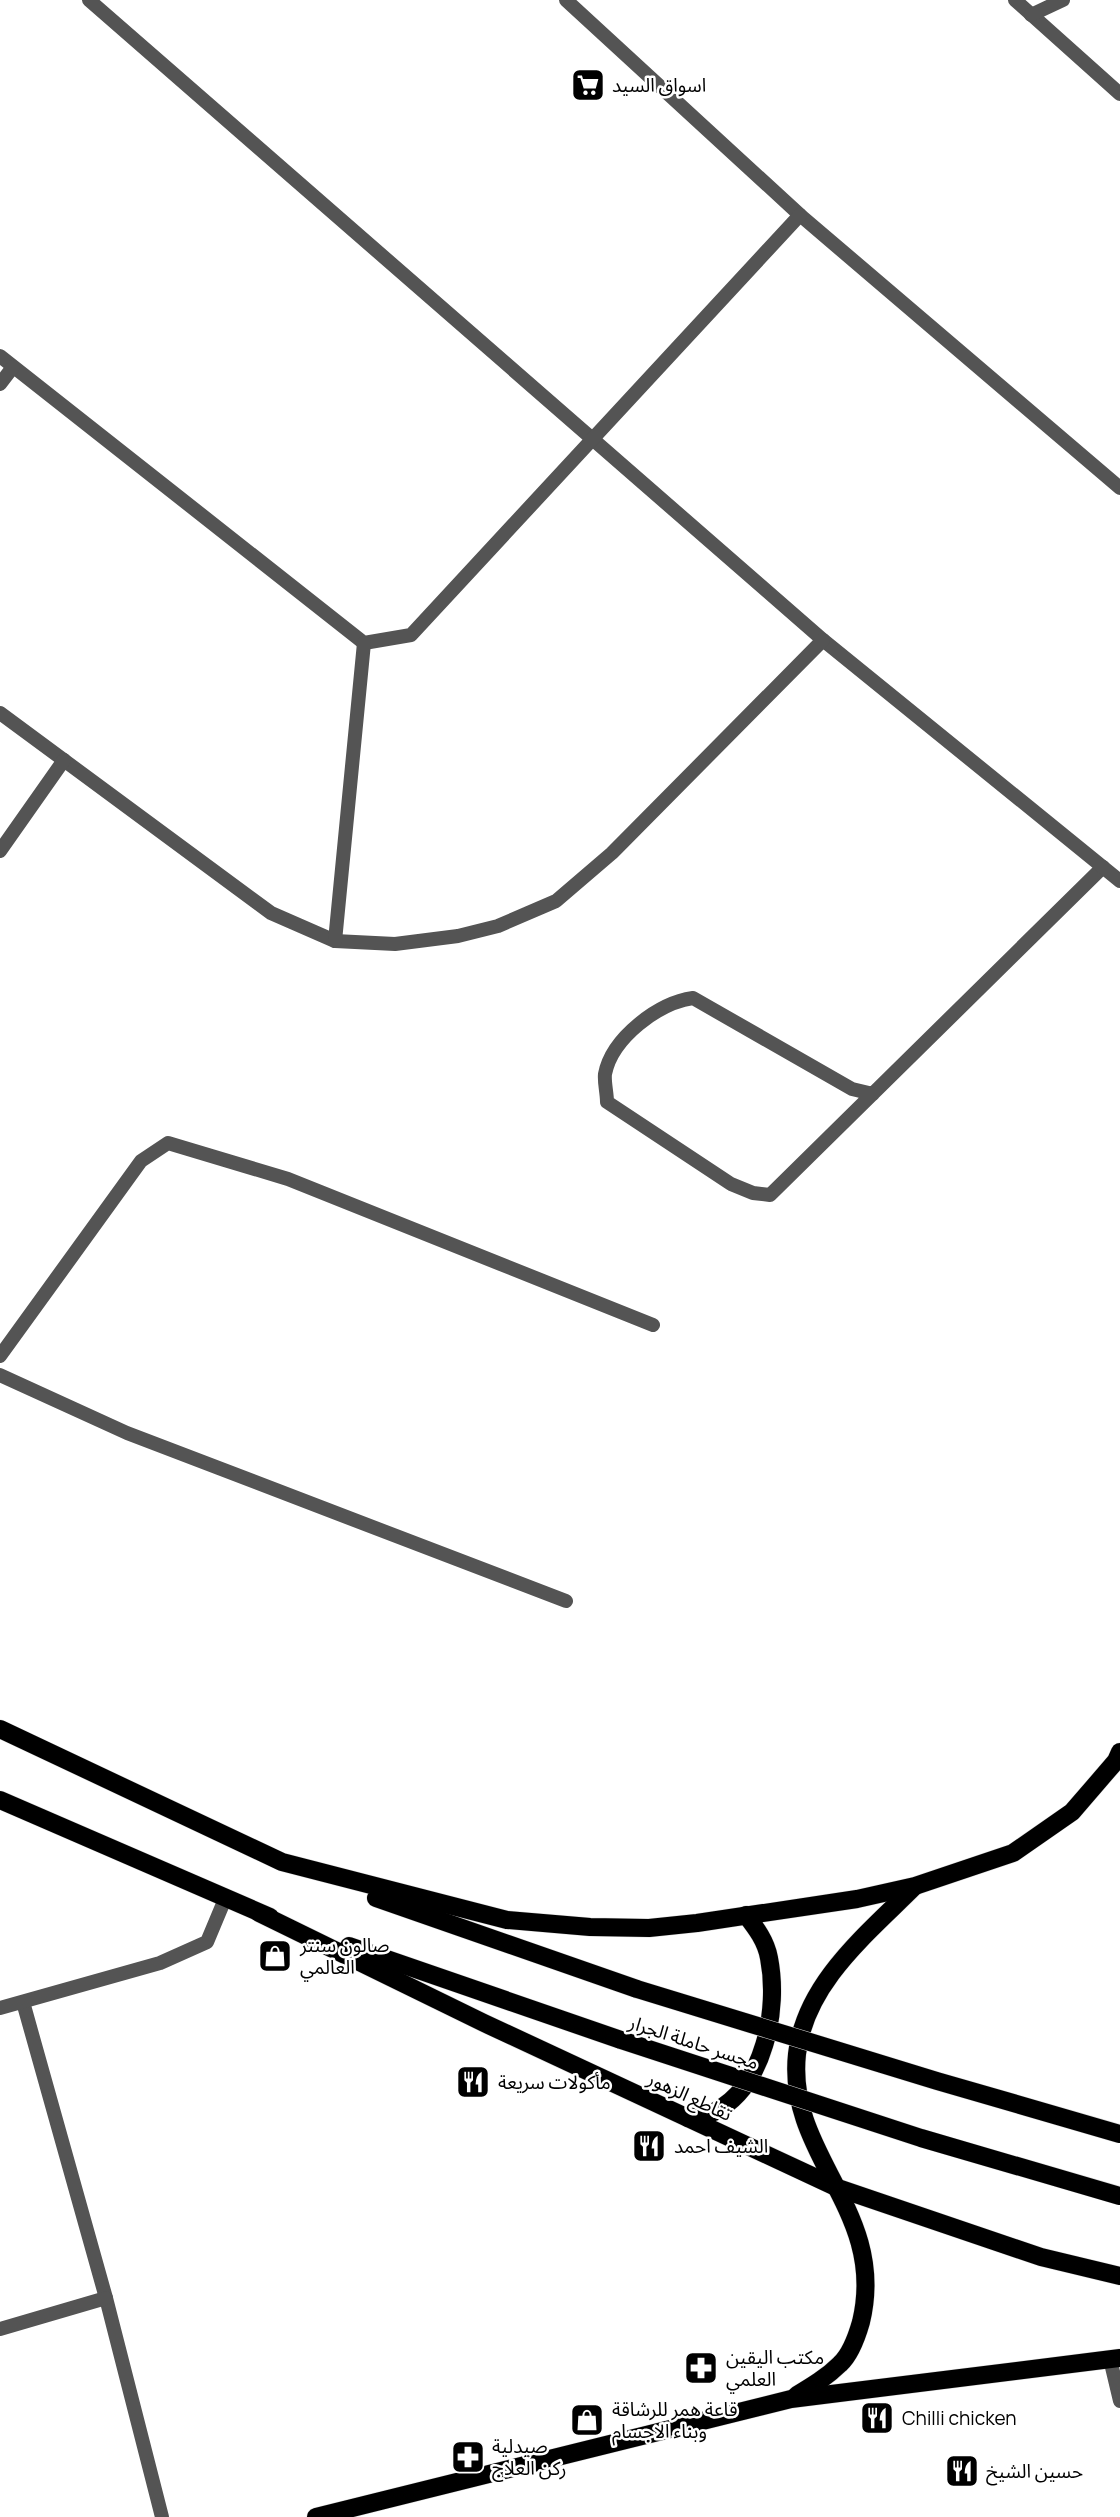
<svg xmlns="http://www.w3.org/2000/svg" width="1120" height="2517" viewBox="0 0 1120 2517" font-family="Manrope,'Noto Sans Arabic',sans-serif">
<rect width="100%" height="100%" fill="#fff"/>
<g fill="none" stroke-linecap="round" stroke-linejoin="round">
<defs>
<g id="primary">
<polyline points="0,1729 282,1862 507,1920 590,1927 649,1928 697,1923 857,1899 915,1886 1013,1853 1072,1812 1116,1761 1120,1752"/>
<polyline points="0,1800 270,1917"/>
<polyline points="376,1898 637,1989"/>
<polyline points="259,1913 484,2023 838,2188 1041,2257 1120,2276"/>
<polyline points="349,1946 621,2040"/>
<path d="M 688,2118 C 696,2116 707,2115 714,2112 C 765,2086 779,2009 769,1958 C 766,1941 756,1928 746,1915"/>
<path d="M 797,2395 C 812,2386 827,2377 840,2364 C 851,2354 857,2336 861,2322 C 888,2210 786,2157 797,2054 C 805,1983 867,1934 914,1887"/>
<polyline points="316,2517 791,2399 1120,2358"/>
</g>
</defs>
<use href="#primary" stroke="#dbdbdb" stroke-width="19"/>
<g stroke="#545454" stroke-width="14">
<path d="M 873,1094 L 852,1089 L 693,998 C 658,1003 612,1038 605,1074 C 604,1082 607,1093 607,1102 L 731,1184 L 753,1193 L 770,1195 L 1103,867"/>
<polyline points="1110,2359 1120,2401"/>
</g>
<g stroke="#545454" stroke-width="14">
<polyline points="89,0 823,640 1120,881"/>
<polyline points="566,0 800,215 1120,488"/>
<polyline points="1015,0 1120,94"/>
<polyline points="1031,15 1063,0"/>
<polyline points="0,356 364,643 411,635 800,215"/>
<polyline points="0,384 13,367"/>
<polyline points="0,713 271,913 335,941 395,944 458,936 498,926 556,901 612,853 823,640"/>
<polyline points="0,851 64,760"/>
<polyline points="335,941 364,643"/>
<polyline points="0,1356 141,1161 168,1143 288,1179 653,1325"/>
<polyline points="0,1375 127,1433 566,1601"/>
<polyline points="23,2002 106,2298 162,2517"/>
<polyline points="0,2008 160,1963 207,1942 225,1899"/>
<polyline points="0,2329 106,2298"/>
</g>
<use href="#primary" stroke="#000" stroke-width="18"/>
<defs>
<g id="primary-bridge">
<polyline points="637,1989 937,2081 1120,2134"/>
<polyline points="621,2040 921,2138 1120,2196"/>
</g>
</defs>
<use href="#primary-bridge" stroke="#dbdbdb" stroke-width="19" stroke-linecap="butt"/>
<use href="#primary-bridge" stroke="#000" stroke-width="18"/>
</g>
<defs>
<symbol id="supermarket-square" viewBox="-11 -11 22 22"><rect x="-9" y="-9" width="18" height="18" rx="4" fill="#000" stroke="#fff"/><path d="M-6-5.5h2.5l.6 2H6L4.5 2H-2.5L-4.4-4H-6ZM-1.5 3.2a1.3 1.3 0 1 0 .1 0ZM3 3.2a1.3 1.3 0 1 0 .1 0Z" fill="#fff"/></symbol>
<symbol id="shop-square" viewBox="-11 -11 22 22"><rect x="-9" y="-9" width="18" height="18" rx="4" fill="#000" stroke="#fff"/><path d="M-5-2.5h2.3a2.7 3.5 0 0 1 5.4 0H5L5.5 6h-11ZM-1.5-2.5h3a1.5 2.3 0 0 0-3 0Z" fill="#fff"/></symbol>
<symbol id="restaurant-square" viewBox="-11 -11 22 22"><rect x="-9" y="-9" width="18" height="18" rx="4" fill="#000" stroke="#fff"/><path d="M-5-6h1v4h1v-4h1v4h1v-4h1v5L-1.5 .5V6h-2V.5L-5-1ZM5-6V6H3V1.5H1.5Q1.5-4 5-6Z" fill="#fff"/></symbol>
<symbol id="pharmacy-square" viewBox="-11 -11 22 22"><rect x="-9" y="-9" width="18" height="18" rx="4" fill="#000" stroke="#fff"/><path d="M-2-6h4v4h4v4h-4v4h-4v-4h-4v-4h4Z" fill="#fff"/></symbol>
</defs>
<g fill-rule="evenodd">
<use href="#supermarket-square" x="569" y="66" width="38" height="38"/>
<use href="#shop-square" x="256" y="1937" width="38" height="38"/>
<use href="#restaurant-square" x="454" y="2063" width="38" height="38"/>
<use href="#restaurant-square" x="630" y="2127" width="38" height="38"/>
<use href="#pharmacy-square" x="682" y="2349" width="38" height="38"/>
<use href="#restaurant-square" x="858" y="2399" width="38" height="38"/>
<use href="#shop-square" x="568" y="2401" width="38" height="38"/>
<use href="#pharmacy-square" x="449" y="2438" width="38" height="38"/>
<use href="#restaurant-square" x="943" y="2452" width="38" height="38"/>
</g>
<g text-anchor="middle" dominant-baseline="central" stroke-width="5" stroke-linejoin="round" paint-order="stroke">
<g font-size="19" fill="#000" stroke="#fff" text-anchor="start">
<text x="612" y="85">اسواق السيد</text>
<text x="300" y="1945">صالون سنتر<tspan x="300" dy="22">العالمي</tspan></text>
<text x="498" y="2082">مأكولات سريعة</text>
<text x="674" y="2146">الشيف احمد</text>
<text x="726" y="2357">مكتب اليقين<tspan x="726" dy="22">العلمي</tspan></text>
<text x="612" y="2409">قاعة همر للرشاقة<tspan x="612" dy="22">وبناء الاجسام</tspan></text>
<text x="902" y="2418">Chilli chicken</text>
<text x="492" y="2446">صيدلية<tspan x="492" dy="22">ركن العلاج</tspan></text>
<text x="986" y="2471">حسين الشيخ</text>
</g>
<g font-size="19" fill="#000" stroke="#fff">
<text transform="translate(694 2042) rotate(18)">مجسر حاملة الجرار</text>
<text transform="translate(690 2096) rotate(25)">تقاطع الزهور</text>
</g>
</g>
</svg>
